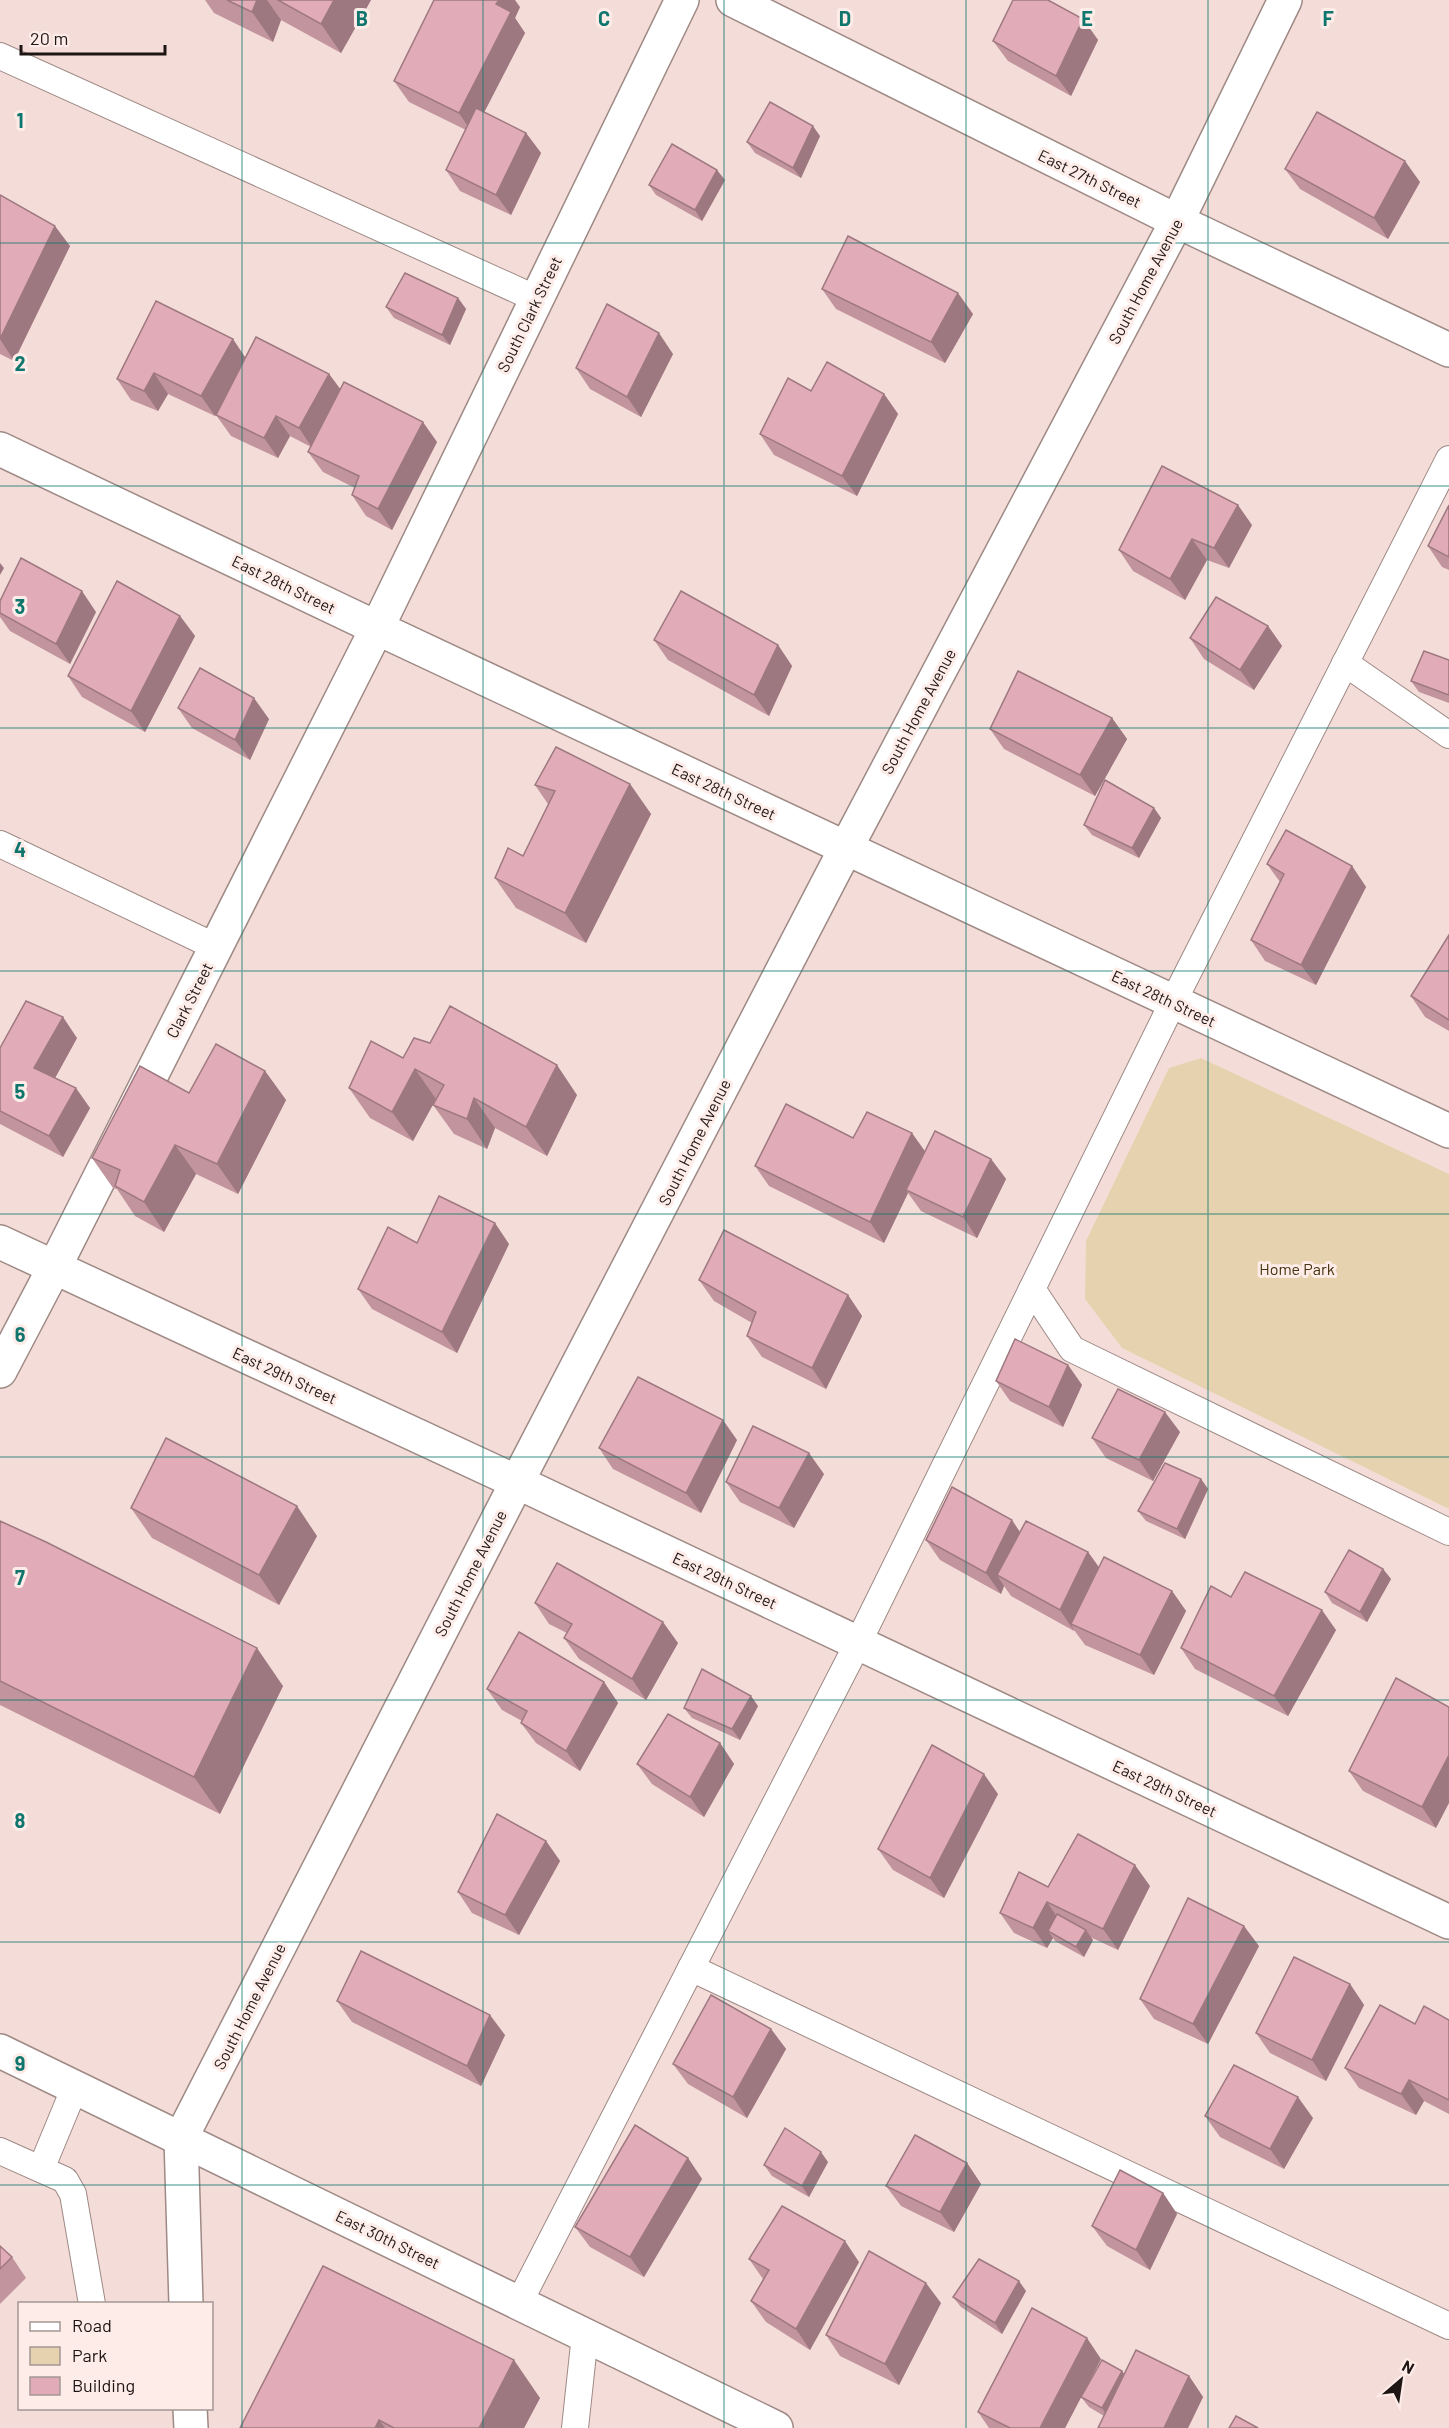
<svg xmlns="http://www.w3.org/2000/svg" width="1449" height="2428" viewBox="0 0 1449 2428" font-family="Barlow,sans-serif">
<rect width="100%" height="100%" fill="#f4ddd9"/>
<polygon fill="#e7d2af" points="1201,1058 1449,1174 1449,1509 1122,1348 1085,1299 1086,1241 1169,1068"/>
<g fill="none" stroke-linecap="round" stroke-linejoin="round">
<defs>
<g id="service">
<polyline points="0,56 537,299"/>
<polyline points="1345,663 1449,735"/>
<polyline points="0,844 216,947"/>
<polyline points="1032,1289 1072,1349 1449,1532"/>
<polyline points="691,1968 1449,2326"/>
<polyline points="0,2151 65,2180 73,2194 92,2304"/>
<polyline points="41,2169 75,2087"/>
<polyline points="519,2303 858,1643 1173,1002 1449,459"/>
<polyline points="575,2428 585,2335"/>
</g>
<g id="minor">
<polyline points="733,0 1177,221 1449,350"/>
<polyline points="0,449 377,628 1449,1131"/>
<polyline points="0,1242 517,1482 1449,1922"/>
<polyline points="0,1371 54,1268 377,628 682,0"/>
<polyline points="0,2051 776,2428"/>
<polyline points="186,2304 181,2138 517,1482 846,848 1177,221 1285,0"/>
<polyline points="190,2408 191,2428"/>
</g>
</defs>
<use href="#service" stroke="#9e8985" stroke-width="28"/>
<use href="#minor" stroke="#9e8985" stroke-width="36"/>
<use href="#service" stroke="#fff" stroke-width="26"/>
<use href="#minor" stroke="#fff" stroke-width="33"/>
</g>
<g fill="#c2949d">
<polygon points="205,0 371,0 341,53 281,20 273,42 214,13"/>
<polygon points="520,7 515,18 525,33 484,112 526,133 541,153 511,215 460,191 446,170 466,130 409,102 394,81"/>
<polygon points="1083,19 1098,40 1071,96 1008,61 993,41"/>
<polygon points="820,136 801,178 755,153 747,142"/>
<polygon points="1285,169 1420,182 1388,239 1300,189"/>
<polygon points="725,180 702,221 656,195 649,185"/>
<polygon points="0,195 70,246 14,361 0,354"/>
<polygon points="822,289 973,314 945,363 836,309"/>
<polygon points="458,298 466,309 450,345 394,318 386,307"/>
<polygon points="673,354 641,417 590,389 576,368"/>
<polygon points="246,358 329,374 340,389 437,442 392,530 366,516 352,495 355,488 323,472 308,452 311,447 290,436 278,458 231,436 216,415 217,413 215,416 168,394 158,411 131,400 117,379"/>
<polygon points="811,391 884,394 898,414 857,496 774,455 760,434"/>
<polygon points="1449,505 1449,570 1442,567 1428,546"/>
<polygon points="1252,525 1229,568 1207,560 1185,600 1133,571 1119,550"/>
<polygon points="0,601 96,612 70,664 10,631 0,617"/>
<polygon points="180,616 195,636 145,732 82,697 68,676"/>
<polygon points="1268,626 1282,646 1254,690 1204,659 1190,638"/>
<polygon points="654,640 778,645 792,666 769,716 668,660"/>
<polygon points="1449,660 1449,703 1419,692 1411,681"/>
<polygon points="178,708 269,719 250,760 192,728"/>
<polygon points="1112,718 1127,739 1095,796 1004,749 990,729"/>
<polygon points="630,784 651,814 586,943 516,908 495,878 523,856 548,804 535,785"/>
<polygon points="1154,808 1161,818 1139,858 1092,835 1084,825"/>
<polygon points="1267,864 1352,866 1366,887 1316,985 1265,961 1251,940 1280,882"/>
<polygon points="1449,935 1449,1031 1425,1017 1411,996"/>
<polygon points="77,1038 55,1078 90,1108 63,1157 0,1124 0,1048"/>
<polygon points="403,1058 577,1095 547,1156 495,1128 487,1149 454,1134 433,1105 436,1099 413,1141 370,1118 349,1088"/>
<polygon points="265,1071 286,1100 238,1194 196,1174 164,1232 135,1216 117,1189 113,1188 92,1158 189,1093"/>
<polygon points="853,1138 925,1152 991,1159 1006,1179 977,1238 921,1211 908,1193 884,1243 769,1186 755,1166"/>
<polygon points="417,1243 509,1244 457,1353 372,1309 358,1289"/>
<polygon points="699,1280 848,1295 862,1316 826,1389 762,1357 747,1336 752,1323 714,1301"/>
<polygon points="1068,1365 1082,1385 1063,1427 1010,1401 996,1381"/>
<polygon points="1180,1432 1153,1481 1106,1458 1092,1438"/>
<polygon points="737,1440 701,1513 613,1469 599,1448"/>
<polygon points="824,1474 794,1528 740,1502 726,1482"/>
<polygon points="1201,1479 1208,1489 1185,1539 1146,1521 1138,1511"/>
<polygon points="131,1508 317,1536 279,1605 152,1538"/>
<polygon points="0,1521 283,1686 220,1814 0,1705"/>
<polygon points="1020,1533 1088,1552 1099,1567 1172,1591 1186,1611 1154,1675 1085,1645 1074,1630 1074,1631 1011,1596 1004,1586 1001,1594 940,1560 926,1540"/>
<polygon points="1383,1569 1391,1579 1367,1622 1332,1603 1325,1592"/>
<polygon points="1231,1597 1336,1630 1288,1716 1195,1669 1181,1648"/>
<polygon points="535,1603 678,1643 646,1700 579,1659 564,1638 567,1633 549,1624"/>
<polygon points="1396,1678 1436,1828 1363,1791 1349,1771"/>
<polygon points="604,1682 618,1703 580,1771 536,1743 521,1723 522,1721 502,1710 487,1689"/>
<polygon points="758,1706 740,1740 692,1718 684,1708"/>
<polygon points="720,1743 734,1764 704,1817 652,1784 637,1764"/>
<polygon points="998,1794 944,1898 893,1870 878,1849"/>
<polygon points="546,1841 560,1861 519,1935 472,1913 458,1892"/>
<polygon points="1150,1886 1118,1950 1090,1937 1093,1940 1084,1957 1055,1941 1053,1938 1047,1948 1014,1933 1000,1913 1048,1887"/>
<polygon points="1259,1946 1208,2044 1154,2019 1140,1999"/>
<polygon points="1350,1984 1364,2005 1326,2081 1270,2053 1256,2033"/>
<polygon points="337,2001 505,2035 481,2086 352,2022"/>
<polygon points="1449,2020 1449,2114 1424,2101 1416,2115 1359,2088 1345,2068 1415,2024"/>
<polygon points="771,2029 786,2049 747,2118 688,2084 673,2064"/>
<polygon points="1205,2116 1313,2118 1284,2169 1220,2137"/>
<polygon points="688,2158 702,2179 644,2277 590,2247 575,2227"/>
<polygon points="828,2162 809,2197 772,2176 764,2165"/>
<polygon points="967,2163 981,2184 954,2232 901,2206 886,2186"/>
<polygon points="1163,2193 1177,2214 1150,2270 1107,2246 1092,2226"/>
<polygon points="0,2246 12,2257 26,2278 0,2304"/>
<polygon points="749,2259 859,2262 810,2350 766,2322 751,2301 763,2279"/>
<polygon points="1026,2291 1002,2334 961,2307 953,2297"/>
<polygon points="941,2303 899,2385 840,2356 826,2335"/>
<polygon points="1101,2359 1065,2428 989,2428 978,2412"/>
<polygon points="1122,2371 1124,2374 1189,2376 1203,2397 1188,2428 1098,2428 1104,2416 1089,2407 1081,2397"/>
<polygon points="540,2398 524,2428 240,2428"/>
</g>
<g fill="#9e7880">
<polygon points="257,0 267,0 281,20 273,42 252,12"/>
<polygon points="334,0 371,0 341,53 321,24"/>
<polygon points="499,0 515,0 520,7 515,18 525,33 473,134 459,113 496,4"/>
<polygon points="1083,19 1098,40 1071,96 1056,76"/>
<polygon points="813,126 820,136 801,178 793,168"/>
<polygon points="526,133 541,153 511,215 496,195"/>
<polygon points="1405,161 1420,182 1388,239 1374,218"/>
<polygon points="717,170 725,180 702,221 695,210"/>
<polygon points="55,226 70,246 14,361 0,339"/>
<polygon points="958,293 973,314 945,363 931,342"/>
<polygon points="458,298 466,309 450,345 442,335"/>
<polygon points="659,333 673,354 641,417 627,397"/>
<polygon points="233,339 247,360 215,416 201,396"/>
<polygon points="154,373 168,394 158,411 144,391"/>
<polygon points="329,374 344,394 313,449 299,428"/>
<polygon points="884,394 898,414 857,496 842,476"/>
<polygon points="276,416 290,436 278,458 264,438"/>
<polygon points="423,422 437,442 392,530 378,509"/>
<polygon points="1238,505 1252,525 1229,568 1214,548"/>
<polygon points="1192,539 1207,560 1185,600 1170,579"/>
<polygon points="0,563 4,568 0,575"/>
<polygon points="82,591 96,612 70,664 56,644"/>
<polygon points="180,616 195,636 145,732 131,711"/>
<polygon points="1268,626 1282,646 1254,690 1240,670"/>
<polygon points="778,645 792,666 769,716 754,695"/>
<polygon points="254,698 269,719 250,760 235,740"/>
<polygon points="1112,718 1127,739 1095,796 1080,775"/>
<polygon points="630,784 651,814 586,943 565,913"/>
<polygon points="1154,808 1161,818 1139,858 1132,848"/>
<polygon points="1352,866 1366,887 1316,985 1301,965"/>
<polygon points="63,1017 77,1038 49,1089 34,1068"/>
<polygon points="557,1065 577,1095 547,1156 526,1127"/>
<polygon points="415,1069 436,1099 413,1141 392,1112"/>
<polygon points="265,1071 286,1100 238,1194 217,1164"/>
<polygon points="76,1088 90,1108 63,1157 49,1136"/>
<polygon points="474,1098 495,1128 487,1149 467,1119"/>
<polygon points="912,1133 927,1154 906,1190 908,1193 884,1243 870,1222"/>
<polygon points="175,1145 196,1174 164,1232 144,1202"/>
<polygon points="991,1159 1006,1179 977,1238 963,1217"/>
<polygon points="495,1223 509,1244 457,1353 442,1332"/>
<polygon points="848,1295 862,1316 826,1389 812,1368"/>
<polygon points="1068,1365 1082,1385 1063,1427 1049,1407"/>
<polygon points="1165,1412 1180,1432 1153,1481 1139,1460"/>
<polygon points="723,1420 737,1440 701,1513 686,1493"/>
<polygon points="809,1453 824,1474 794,1528 779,1508"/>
<polygon points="1201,1479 1208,1489 1185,1539 1177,1529"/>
<polygon points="297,1506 317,1536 279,1605 259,1575"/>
<polygon points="1012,1520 1026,1541 997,1575 1004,1586 1001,1594 986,1573"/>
<polygon points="1088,1552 1102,1572 1071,1624 1074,1631 1060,1610"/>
<polygon points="1383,1569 1391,1579 1367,1622 1360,1612"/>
<polygon points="1172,1591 1186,1611 1154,1675 1140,1655"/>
<polygon points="1322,1610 1336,1630 1288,1716 1274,1696"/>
<polygon points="663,1622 678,1643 646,1700 632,1679"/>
<polygon points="257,1648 283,1686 220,1814 194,1777"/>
<polygon points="604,1682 618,1703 580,1771 566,1751"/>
<polygon points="751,1696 758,1706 740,1740 732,1729"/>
<polygon points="720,1743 734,1764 704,1817 690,1797"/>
<polygon points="1449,1755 1449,1803 1436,1828 1422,1807"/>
<polygon points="984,1774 998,1794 944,1898 930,1878"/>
<polygon points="546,1841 560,1861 519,1935 505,1915"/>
<polygon points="1135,1865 1150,1886 1118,1950 1103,1929"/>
<polygon points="1047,1902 1061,1923 1048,1931 1053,1938 1047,1948 1033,1928"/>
<polygon points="1244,1926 1259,1946 1208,2044 1193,2024"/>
<polygon points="1086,1930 1093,1940 1084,1957 1076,1947"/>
<polygon points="1350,1984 1364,2005 1326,2081 1312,2060"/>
<polygon points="490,2015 505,2035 481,2086 467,2066"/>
<polygon points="771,2029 786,2049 747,2118 733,2097"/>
<polygon points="1409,2080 1424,2101 1416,2115 1401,2094"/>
<polygon points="1298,2097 1313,2118 1284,2169 1270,2149"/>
<polygon points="821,2152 828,2162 809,2197 802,2186"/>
<polygon points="688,2158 702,2179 644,2277 630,2257"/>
<polygon points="967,2163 981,2184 954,2232 940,2212"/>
<polygon points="1163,2193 1177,2214 1150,2270 1136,2250"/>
<polygon points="845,2241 859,2262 810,2350 796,2329"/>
<polygon points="1019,2281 1026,2291 1002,2334 995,2323"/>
<polygon points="926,2283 941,2303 899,2385 885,2364"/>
<polygon points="1087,2338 1101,2359 1065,2428 1040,2428"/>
<polygon points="514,2360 540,2398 524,2428 479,2428"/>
<polygon points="1122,2371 1130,2382 1109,2419 1102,2408"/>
<polygon points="1189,2376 1203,2397 1188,2428 1164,2428"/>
<polygon points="379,2420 385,2428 375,2428"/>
</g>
<g fill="#e1acb7" stroke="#9e7880" stroke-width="1.5">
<polygon points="227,0 257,0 252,12"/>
<polygon points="278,0 334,0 321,24"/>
<polygon points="434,0 499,0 496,4 511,12 459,113 394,81"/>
<polygon points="1013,0 1048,0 1083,19 1056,76 993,41"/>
<polygon points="770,102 813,126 793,168 747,142"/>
<polygon points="476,108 526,133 496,195 446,170"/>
<polygon points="1317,112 1405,161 1374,218 1285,169"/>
<polygon points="672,144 717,170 695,210 649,185"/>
<polygon points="0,195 55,226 0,339"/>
<polygon points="848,236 958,293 931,342 822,289"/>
<polygon points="405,273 458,298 442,335 386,307"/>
<polygon points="156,301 233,339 201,396 154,373 144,391 117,379"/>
<polygon points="607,304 659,333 627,397 576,368"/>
<polygon points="256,337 329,374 299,428 276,416 264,438 216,415"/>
<polygon points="827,362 884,394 842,476 760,434 788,378 811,391"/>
<polygon points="344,382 423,422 378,509 352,495 359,476 308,452"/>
<polygon points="1162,466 1238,505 1214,548 1192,539 1170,579 1119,550"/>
<polygon points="1449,505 1449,557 1428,546"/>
<polygon points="21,558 82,591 56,644 0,613 0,601"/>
<polygon points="117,581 180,616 131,711 68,676"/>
<polygon points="681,591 778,645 754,695 654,640"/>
<polygon points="1216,597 1268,626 1240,670 1190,638"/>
<polygon points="1424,651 1449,660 1449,695 1411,681"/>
<polygon points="200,668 254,698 235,740 178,708"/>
<polygon points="1018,671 1112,718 1080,775 990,729"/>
<polygon points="556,747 630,784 565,913 495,878 508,848 523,856 555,791 535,785"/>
<polygon points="1105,780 1154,808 1132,848 1084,825"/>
<polygon points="1286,830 1352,866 1301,965 1251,940 1284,874 1267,864"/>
<polygon points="1449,935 1449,1020 1411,996"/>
<polygon points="26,1001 63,1017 34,1068 76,1088 49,1136 0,1111 0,1048"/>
<polygon points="450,1006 557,1065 526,1127 474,1098 467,1119 433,1105 444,1085 415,1069 392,1112 349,1088 371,1041 403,1058 414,1038 430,1043"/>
<polygon points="216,1044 265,1071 217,1164 175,1145 144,1202 115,1186 120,1170 92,1158 140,1066 189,1093"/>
<polygon points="786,1104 853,1138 867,1112 912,1133 870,1222 755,1166"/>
<polygon points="935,1131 991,1159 963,1217 906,1190"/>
<polygon points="439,1196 495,1223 442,1332 358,1289 388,1227 417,1243"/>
<polygon points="724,1230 848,1295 812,1368 747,1336 756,1312 699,1280"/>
<polygon points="1015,1339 1068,1365 1049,1407 996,1381"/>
<polygon points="638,1377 723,1420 686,1493 599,1448"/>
<polygon points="1118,1389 1165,1412 1139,1460 1092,1438"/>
<polygon points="753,1426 809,1453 779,1508 726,1482"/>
<polygon points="166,1438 297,1506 259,1575 131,1508"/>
<polygon points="1165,1463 1201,1479 1177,1529 1138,1511"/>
<polygon points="952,1487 1012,1520 986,1573 926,1540"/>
<polygon points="0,1521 46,1542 257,1648 194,1777 0,1681"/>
<polygon points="1026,1521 1088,1552 1060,1610 997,1575"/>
<polygon points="1349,1550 1383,1569 1360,1612 1325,1592"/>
<polygon points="1104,1557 1172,1591 1140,1655 1071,1624"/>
<polygon points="557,1563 663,1622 632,1679 564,1638 572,1624 535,1603"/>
<polygon points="1245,1572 1322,1610 1274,1696 1181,1648 1211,1586 1231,1597"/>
<polygon points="519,1632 604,1682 566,1751 521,1723 527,1711 487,1689"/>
<polygon points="702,1669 751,1696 732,1729 684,1708"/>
<polygon points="1396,1678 1449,1707 1449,1755 1422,1807 1349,1771"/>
<polygon points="668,1714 720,1743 690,1797 637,1764"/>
<polygon points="932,1745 984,1774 930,1878 878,1849"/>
<polygon points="497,1814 546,1841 505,1915 458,1892"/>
<polygon points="1078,1834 1135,1865 1103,1929 1047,1902 1033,1928 1000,1913 1019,1872 1048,1887"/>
<polygon points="1188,1898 1244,1926 1193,2024 1140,1999"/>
<polygon points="1057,1914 1086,1930 1076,1947 1048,1931"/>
<polygon points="361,1951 490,2015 467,2066 337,2001"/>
<polygon points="1294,1957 1350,1984 1312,2060 1256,2033"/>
<polygon points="711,1995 771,2029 733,2097 673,2064"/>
<polygon points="1380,2005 1415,2024 1424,2006 1449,2020 1449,2100 1409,2080 1401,2094 1345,2068"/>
<polygon points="1234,2065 1298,2097 1270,2149 1205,2116"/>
<polygon points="635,2125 688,2158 630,2257 575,2227"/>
<polygon points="785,2128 821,2152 802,2186 764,2165"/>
<polygon points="915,2135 967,2163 940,2212 886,2186"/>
<polygon points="1120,2170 1163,2193 1136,2250 1092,2226"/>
<polygon points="782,2206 845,2241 796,2329 751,2301 769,2270 749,2259"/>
<polygon points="0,2246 12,2257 0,2269"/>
<polygon points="869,2251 926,2283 885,2364 826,2335"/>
<polygon points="979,2259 1019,2281 995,2323 953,2297"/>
<polygon points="323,2266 514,2360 479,2428 394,2428 379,2420 375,2428 240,2428"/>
<polygon points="1032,2308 1087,2338 1040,2428 1010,2428 978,2412"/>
<polygon points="1136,2350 1189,2376 1164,2428 1098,2428"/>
<polygon points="1102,2360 1122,2371 1102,2408 1081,2397"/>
<polygon points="1236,2416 1258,2428 1229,2428"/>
</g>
<path fill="none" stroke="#0f766e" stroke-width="1.5" stroke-opacity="0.55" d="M 242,0 L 242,2428M 483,0 L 483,2428M 724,0 L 724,2428M 966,0 L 966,2428M 1208,0 L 1208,2428M 0,243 L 1449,243M 0,486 L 1449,486M 0,728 L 1449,728M 0,971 L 1449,971M 0,1214 L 1449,1214M 0,1457 L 1449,1457M 0,1700 L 1449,1700M 0,1942 L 1449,1942M 0,2185 L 1449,2185"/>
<g text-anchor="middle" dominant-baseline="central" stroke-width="6" stroke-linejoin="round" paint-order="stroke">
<g font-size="16" fill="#1e1615" stroke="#feece8">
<text transform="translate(1090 178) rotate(26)">East 27th Street</text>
<text transform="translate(1145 281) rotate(-62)">South Home Avenue</text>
<text transform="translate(529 314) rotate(-64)">South Clark Street</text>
<text transform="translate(284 584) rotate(26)">East 28th Street</text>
<text transform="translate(918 711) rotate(-62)">South Home Avenue</text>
<text transform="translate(724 791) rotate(25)">East 28th Street</text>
<text transform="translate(1164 998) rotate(25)">East 28th Street</text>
<text transform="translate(189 1000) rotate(-63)">Clark Street</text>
<text transform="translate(694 1142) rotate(-63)">South Home Avenue</text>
<text transform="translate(285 1375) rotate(25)">East 29th Street</text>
<text transform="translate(470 1573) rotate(-63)">South Home Avenue</text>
<text transform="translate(725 1580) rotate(25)">East 29th Street</text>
<text transform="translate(1165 1788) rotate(25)">East 29th Street</text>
<text transform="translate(249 2006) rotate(-63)">South Home Avenue</text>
<text transform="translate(388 2239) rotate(26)">East 30th Street</text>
</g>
<g font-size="16" fill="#453310" stroke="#feece8">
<text x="1297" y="1268">Home Park</text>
</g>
</g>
<g font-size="20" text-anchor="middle" font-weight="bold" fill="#0f766e" stroke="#feece8" stroke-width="6" stroke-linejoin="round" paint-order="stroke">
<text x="362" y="26">B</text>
<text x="604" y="26">C</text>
<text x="845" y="26">D</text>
<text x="1087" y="26">E</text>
<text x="1328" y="26">F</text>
<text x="20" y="128">1</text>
<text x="20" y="371">2</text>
<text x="20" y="614">3</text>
<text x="20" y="857">4</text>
<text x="20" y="1099">5</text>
<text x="20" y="1342">6</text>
<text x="20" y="1585">7</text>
<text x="20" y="1828">8</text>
<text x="20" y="2071">9</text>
</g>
<rect x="18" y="2302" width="195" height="108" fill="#feece8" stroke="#a49694" stroke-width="1.5"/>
<rect x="30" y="2322" width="30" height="9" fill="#ffffff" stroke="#a49694" stroke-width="1.5"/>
<text x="72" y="2332" font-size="18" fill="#1e1615">Road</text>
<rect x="30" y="2347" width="30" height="18" fill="#e7d2af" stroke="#a49694" stroke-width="1.5"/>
<text x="72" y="2362" font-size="18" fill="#1e1615">Park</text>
<rect x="30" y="2377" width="30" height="18" fill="#e1acb7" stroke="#a49694" stroke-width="1.5"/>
<text x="72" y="2392" font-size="18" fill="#1e1615">Building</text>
<g transform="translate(1401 2380) rotate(29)" stroke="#feece8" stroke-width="4.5" paint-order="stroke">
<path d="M0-4.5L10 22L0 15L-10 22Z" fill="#1e1615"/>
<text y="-9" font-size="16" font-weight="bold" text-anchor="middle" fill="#1e1615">N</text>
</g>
<path d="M21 45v9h144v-9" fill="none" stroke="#1e1615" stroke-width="3"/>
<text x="30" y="45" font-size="18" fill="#1e1615" stroke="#feece8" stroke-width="4.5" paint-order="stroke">20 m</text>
</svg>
